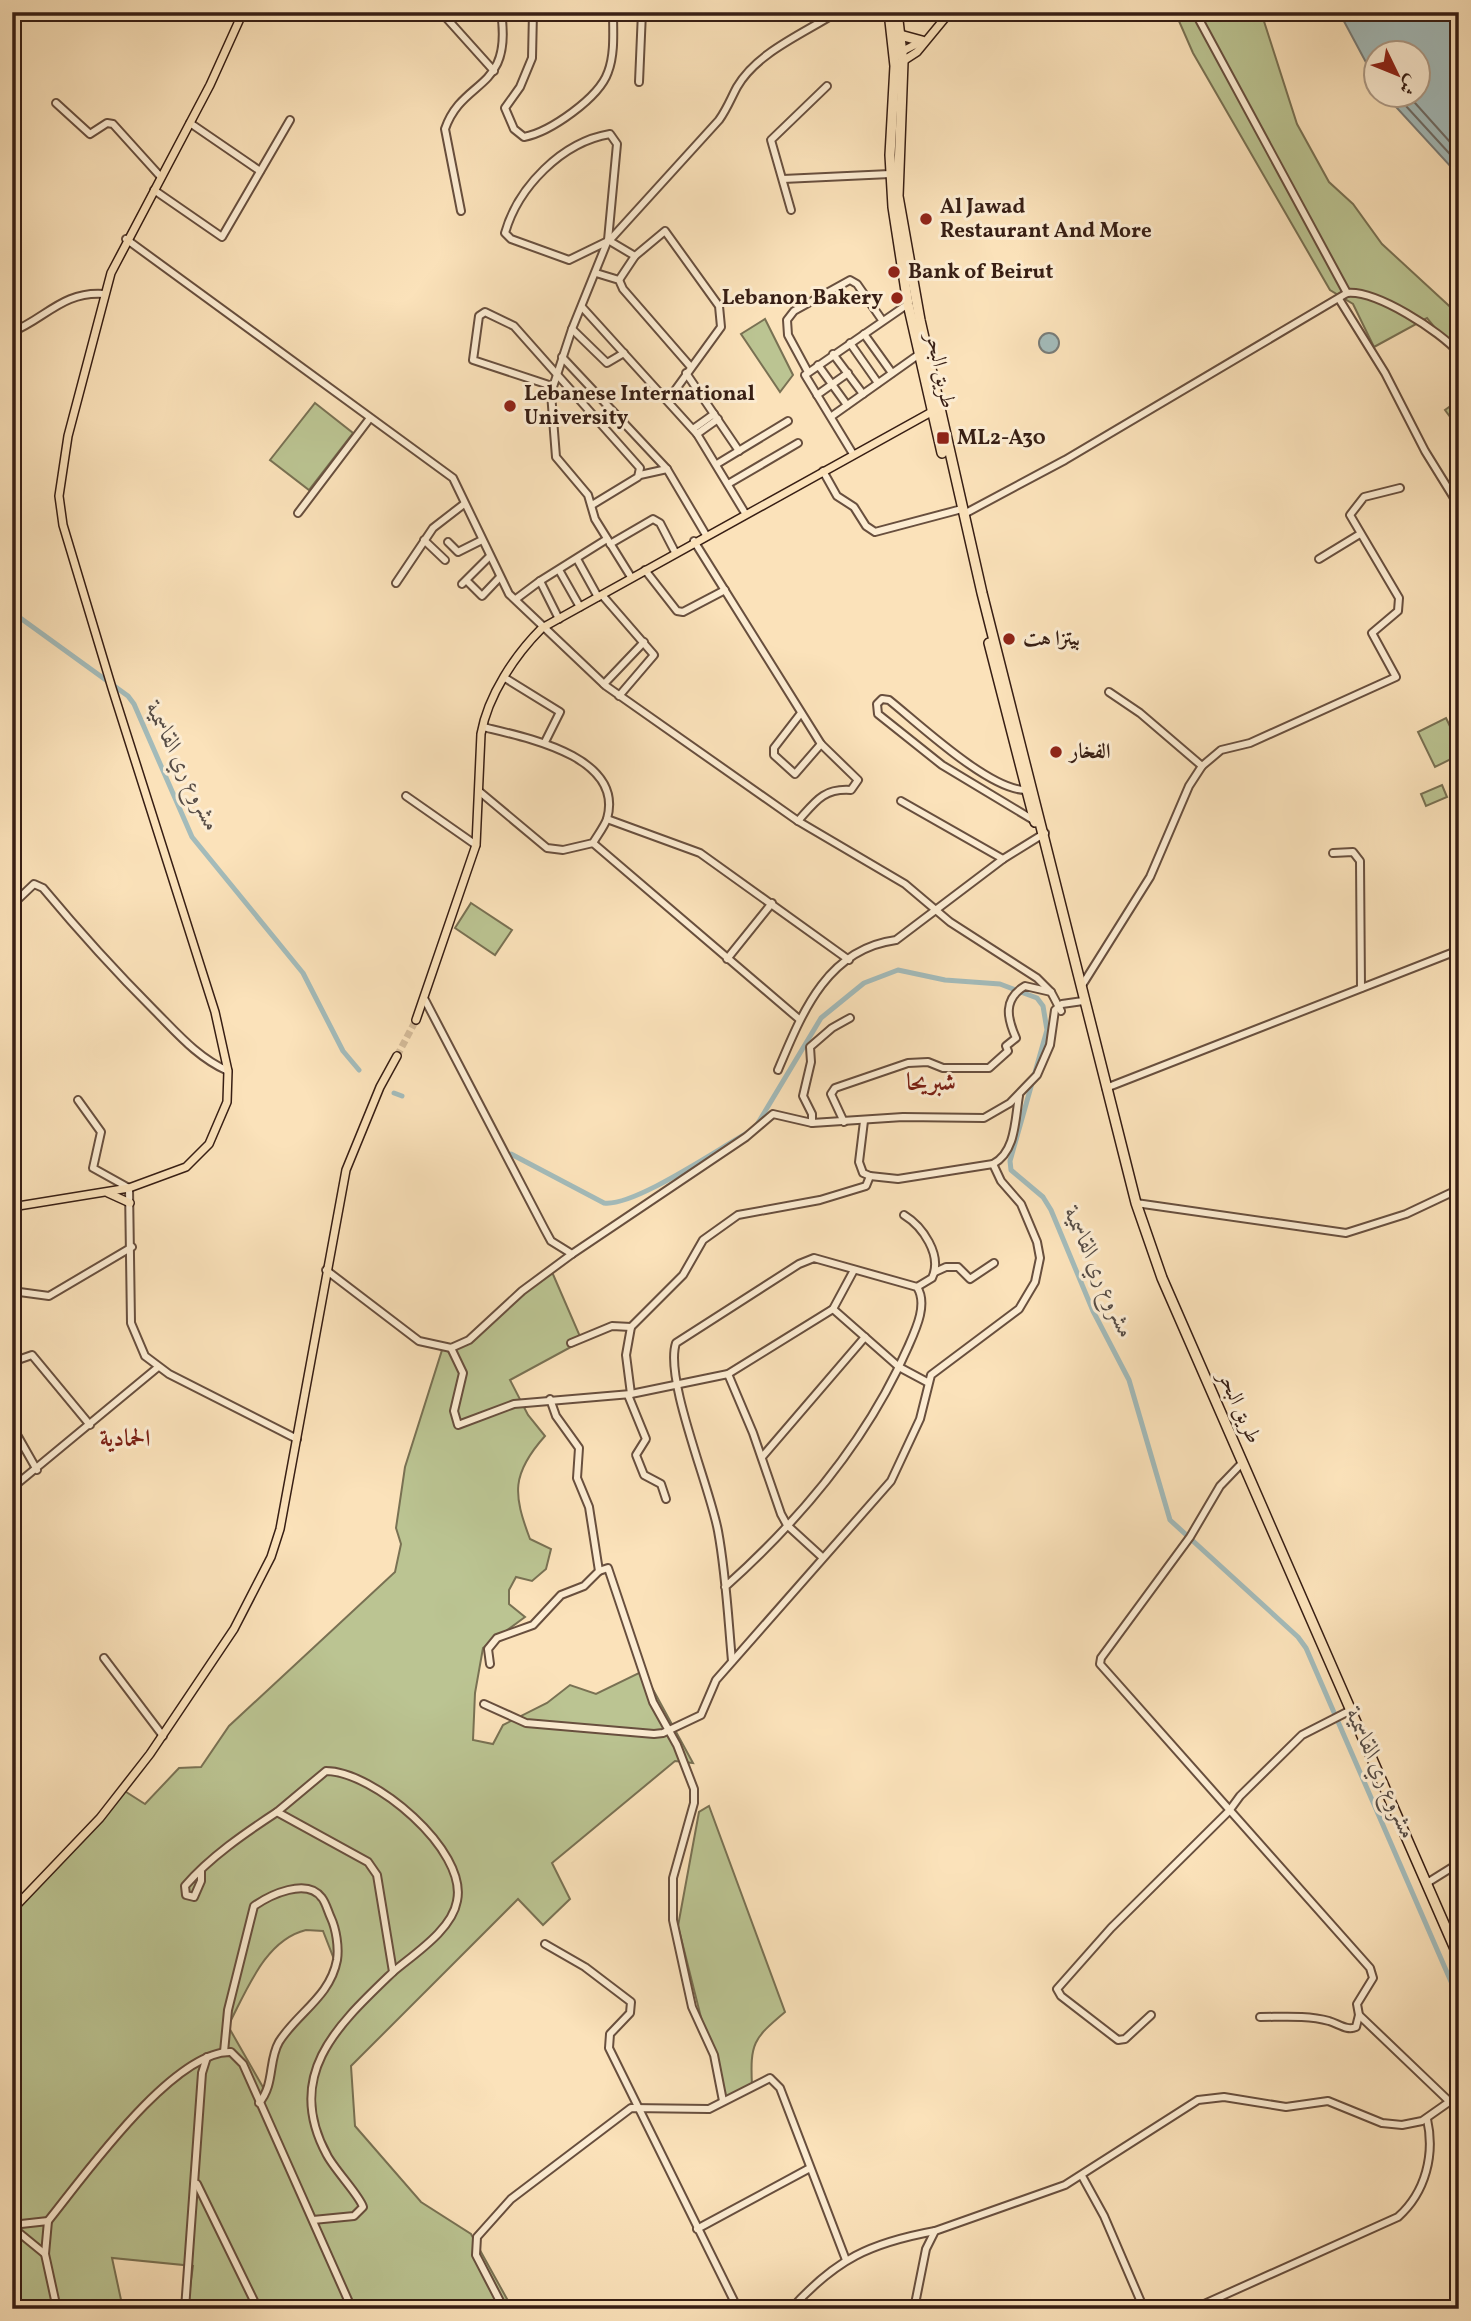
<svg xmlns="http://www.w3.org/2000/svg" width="1471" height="2321" viewBox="0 0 1471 2321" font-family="Vollkorn,Amiri,serif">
<rect width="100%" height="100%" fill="#fbe2ba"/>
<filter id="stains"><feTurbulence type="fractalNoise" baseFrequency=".00286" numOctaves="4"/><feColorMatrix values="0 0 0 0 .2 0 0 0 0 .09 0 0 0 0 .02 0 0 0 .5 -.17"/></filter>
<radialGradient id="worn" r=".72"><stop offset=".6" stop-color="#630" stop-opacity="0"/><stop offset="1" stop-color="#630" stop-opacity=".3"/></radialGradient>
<g fill="#bbc492" stroke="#797153" stroke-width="2" fill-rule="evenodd">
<polygon points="1175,12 1261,12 1297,124 1329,182 1353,204 1382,244 1459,315 1459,357 1427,318 1374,347 1353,304 1330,290 1193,53"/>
<polygon points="765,319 793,375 780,392 741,334"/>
<polygon points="1459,400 1459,429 1445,410"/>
<polygon points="315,403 353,433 309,490 270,460"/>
<polygon points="1446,718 1459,745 1459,755 1435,767 1418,732"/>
<polygon points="1442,785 1447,797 1426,806 1421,794"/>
<polygon points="471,903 512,930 495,955 455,928"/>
<path d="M 552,1272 L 582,1341 L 510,1380 L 528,1415 L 545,1436 C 511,1474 513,1494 530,1539 L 551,1549 L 546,1569 L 532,1581 L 516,1577 L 509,1590 L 509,1604 L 525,1617 L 483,1648 L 475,1693 L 473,1740 L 493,1744 L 503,1725 L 547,1703 L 570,1685 L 596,1694 L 643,1671 L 693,1763 L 675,1761 L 552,1863 L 570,1899 L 543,1925 L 518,1899 L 351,2066 L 355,2126 L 421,2202 L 471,2234 L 512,2308 L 187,2309 L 193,2266 L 112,2258 L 123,2309 L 12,2309 L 12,1913 L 123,1790 L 145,1804 L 179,1768 L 201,1767 L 229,1726 L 395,1572 L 401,1544 L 396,1528 L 405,1467 L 443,1347 L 460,1345 L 503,1308 ZM 306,1930 L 323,1931 L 337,1967 L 336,1975 L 276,2049 L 264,2089 L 228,2026 C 247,1990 265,1940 306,1930 Z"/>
<path d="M 709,1806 L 785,2012 C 753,2039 750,2043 752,2086 L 723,2105 L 678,1926 L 699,1812 Z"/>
</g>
<g fill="#a3bbba" stroke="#787c78" stroke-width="2">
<polygon points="1339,12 1459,12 1459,171 1452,168 1385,95 1418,94 1418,52 1376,52 1376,81"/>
<circle cx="1049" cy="343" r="10"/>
</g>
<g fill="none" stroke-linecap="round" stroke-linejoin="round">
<g stroke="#6d6c67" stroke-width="2">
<polyline points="1395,94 1459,164"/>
<polyline points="1407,94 1459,152"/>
</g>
<g stroke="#a3bbba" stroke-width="5">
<polyline points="12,612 128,696 134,704 192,837 303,973 343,1051 359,1070"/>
<polyline points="394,1093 402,1096"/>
<polyline points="758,1123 821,1018 864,983 898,970 945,980 1000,984 1037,998 1043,1006 1047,1030 1010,1161 1011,1170 1043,1197 1051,1210 1093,1311 1129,1380 1170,1520 1298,1637 1306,1648 1459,2000"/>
<path d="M 511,1154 L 604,1203 C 634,1207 718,1149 749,1132"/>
</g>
<polyline stroke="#d4bb99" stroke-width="7" stroke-dasharray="7 3.5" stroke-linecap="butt" points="397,1056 416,1020"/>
<defs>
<g id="minor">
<polyline points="441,12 494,71"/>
<path d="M 533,12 L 532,58 L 520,87 L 505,108 L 514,129 L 524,137 C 550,132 599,98 608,72 C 615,54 613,31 613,12"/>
<polyline points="1195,12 1347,293"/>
<polyline points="639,82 642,12"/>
<polyline points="56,103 90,134 107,123 113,124 160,176"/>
<polyline points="190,123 260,171"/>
<polyline points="783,179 890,174"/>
<polyline points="154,190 222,237 290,120"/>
<polyline points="791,210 771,140 827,86"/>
<path d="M 461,211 L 445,129 C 463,77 513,92 501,12"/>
<polyline points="126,239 453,478 509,594 606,686 798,821 905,884 950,922 1037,978 1051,992 1061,1011"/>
<polyline points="608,240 635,256"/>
<path d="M 609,241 L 719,120 C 727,109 731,98 737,87 C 757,52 805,33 837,12"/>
<path d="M 606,242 L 569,260 L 511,239 L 505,233 C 518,187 562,142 610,134 L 617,144 L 608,240 L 572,329 L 551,393 L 556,457 L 588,495 L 595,519 L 631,577"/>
<polyline points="596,273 619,280 623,289 690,366"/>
<polyline points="619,280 635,256 665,231 719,306 721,327 668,400"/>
<polyline points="1339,299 1385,373 1425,451 1459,506"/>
<polyline points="582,307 697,434 745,513"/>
<polyline points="572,329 607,363 624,353"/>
<path d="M 12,332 C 46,318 63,291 104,294"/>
<polyline points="864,334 892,373"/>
<polyline points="850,343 878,383"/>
<polyline points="833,354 863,394"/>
<polyline points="562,357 667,469 706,535"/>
<polyline points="818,365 847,405"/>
<polyline points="808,372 788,335 787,320 794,311 850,280 857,284 882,320"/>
<polyline points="686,373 739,451"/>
<polyline points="552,386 473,360 479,316 485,312 514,326 640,468 638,477 592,505"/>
<polyline points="817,395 848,373"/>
<polyline points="832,416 918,355"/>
<polyline points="693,429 714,414"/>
<polyline points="697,434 718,419"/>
<polyline points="853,454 805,375 908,304"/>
<polyline points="717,464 788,421"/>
<polyline points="823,471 837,496 854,507 866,526 875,532 958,510"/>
<polyline points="640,475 667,469"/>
<polyline points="728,484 798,443"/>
<polyline points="298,513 370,418"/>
<path d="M 964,514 L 1065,460 L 1347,293 C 1376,290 1440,331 1459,353"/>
<polyline points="424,540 445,560"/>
<path d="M 694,541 L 821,744 L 858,780 L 851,790 C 823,788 815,802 798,821"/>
<polyline points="448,542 458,552 482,540"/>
<polyline points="610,544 653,519 660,523 675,552"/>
<polyline points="577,559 598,597"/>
<polyline points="1319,559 1360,534"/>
<polyline points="559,570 580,607"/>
<polyline points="645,570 677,611 683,612 725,590"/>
<polyline points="540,581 559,619"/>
<polyline points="396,583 433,528 464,504"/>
<polyline points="469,583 482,596 500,577"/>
<polyline points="462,584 490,556"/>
<polyline points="602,595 654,655 619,696"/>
<polyline points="516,599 540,581 607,539"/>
<polyline points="505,678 560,712 545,742"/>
<polyline points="604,684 644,642"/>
<polyline points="1109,692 1140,713 1202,766"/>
<polyline points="801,713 774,748 774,755 795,774 821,744"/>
<path d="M 1026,790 C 990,791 918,723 889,700 L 882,699 L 877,704 L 878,714 L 942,765 L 1035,821"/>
<path d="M 480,792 L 547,848 L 563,850 L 593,843 C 597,836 604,827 607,819 C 625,756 524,737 483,727"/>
<polyline points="406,796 476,845"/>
<polyline points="901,801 1003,859"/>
<polyline points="607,819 700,853 849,960"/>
<polyline points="593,843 799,1019"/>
<polyline points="1333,853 1353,852 1360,861 1361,988"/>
<path d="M 12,905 L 34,884 L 43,888 C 78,930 115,971 154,1010 C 177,1033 198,1058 228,1071"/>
<polyline points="727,959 772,903"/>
<polyline points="1081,987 1150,877 1189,786 1202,766 1221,750 1250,743 1396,677 1372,633 1398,611 1399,598 1350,515 1364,497 1400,488"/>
<polyline points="425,1000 545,1230 551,1241 572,1254"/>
<path d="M 778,1070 C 802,1013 827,949 896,940 L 1003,859 L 1045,833"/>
<polyline points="1106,1088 1459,950"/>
<polyline points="78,1100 101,1132 93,1168 129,1188 131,1323 145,1356 169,1374 297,1439"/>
<path d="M 844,1122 L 831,1094 L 835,1088 L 908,1063 L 928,1062 L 943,1068 L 989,1068 L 1008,1051 L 1006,1046 L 1016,1038 C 1007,1018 1003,999 1025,986 L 1051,992"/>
<polyline points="812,1123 812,1114 803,1096 811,1062 810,1047 832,1028 850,1018"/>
<path d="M 870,1176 L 898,1179 L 993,1164 C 1016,1152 1015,1119 1019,1096"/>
<polyline points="1136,1203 1346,1233 1406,1214 1459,1189"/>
<path d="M 904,1215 C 922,1226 943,1255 932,1278 L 917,1287"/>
<polyline points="326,1270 419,1341 451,1348 469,1340 522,1291 572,1254 746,1137 773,1114 812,1123 903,1117 984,1118 1010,1103 1037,1075 1050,1045 1055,1010 1062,1004 1083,1001"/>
<polyline points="935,1272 946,1267 958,1267 970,1279 994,1263"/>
<polyline points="12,1291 49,1296 132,1247"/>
<polyline points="833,1309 899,1367 927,1382"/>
<polyline points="571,1343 612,1326 631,1327"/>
<polyline points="451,1348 463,1373 454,1411 458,1425 514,1404 631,1394 728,1374 833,1309 854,1270"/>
<polyline points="12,1362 32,1355 90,1425"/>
<polyline points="728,1374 753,1433 781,1514 787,1525 822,1557"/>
<polyline points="631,1394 626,1355 631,1327 683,1275 703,1240 738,1215 820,1200 866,1186 870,1176 863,1173 859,1162 864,1121"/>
<polyline points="628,1395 646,1439 636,1455 644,1475 661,1484 666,1499"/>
<polyline points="12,1426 37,1470"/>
<polyline points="762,1457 865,1337"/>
<polyline points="1243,1462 1220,1486 1190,1537 1101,1658 1100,1664 1370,1968 1373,1978 1357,2004 1359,2015 1451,2103"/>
<polyline points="12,1488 157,1368"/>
<polyline points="599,1571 608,1568 653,1702 677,1745 694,1789 694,1803 673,1878 673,1920 692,2007 714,2055 723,2101"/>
<path d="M 725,1587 C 801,1519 867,1441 908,1347 C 916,1329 928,1304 917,1287 L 814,1258 L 799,1264 L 676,1343 C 664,1379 710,1487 718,1531 C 726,1574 728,1617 732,1661"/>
<polyline points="104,1658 163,1736"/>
<polyline points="490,1664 488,1649 497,1638 533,1625 561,1595 584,1586 599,1571 589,1507 577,1478 579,1448 556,1416 550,1399"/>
<polyline points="484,1704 526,1723 654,1734 663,1733 701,1715 716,1680 891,1481 920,1419 931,1375 1019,1309 1035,1282 1040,1258 1037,1242 1021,1204 1001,1181 993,1164"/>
<path d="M 277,1812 L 326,1771 C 373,1771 468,1850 457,1901 C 452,1930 414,1954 393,1972"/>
<path d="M 201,1871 L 201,1881 L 194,1897 L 186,1895 L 185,1886 C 210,1857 245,1833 277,1812 L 368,1862 L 377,1875 L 393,1972 C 339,2024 283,2074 327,2155 C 334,2169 360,2196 363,2207 L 354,2216 L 313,2220"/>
<polyline points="1427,1883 1459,1863"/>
<polyline points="545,1944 585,1967 631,2002 630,2013 610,2034 609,2048 738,2309"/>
<polyline points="1151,2015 1125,2039 1118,2040 1061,1996 1057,1989 1111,1928 1229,1811 1240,1796 1302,1735 1349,1711"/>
<path d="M 1260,2017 C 1283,2017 1307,2015 1329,2021 C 1339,2024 1347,2031 1356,2027 L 1359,2015"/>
<path d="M 224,2052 L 228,2010 L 254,1906 C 270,1895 307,1877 322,1898 C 326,1903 328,1912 331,1918 C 336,1929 339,1947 337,1960 C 330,1997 297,2013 279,2042 C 268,2061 275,2084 259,2103"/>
<polyline points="1082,2176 1104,2216 1144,2309"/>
<polyline points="197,2184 258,2309"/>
<path d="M 12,2225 L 48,2221 C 82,2179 173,2050 231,2052 L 243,2064 L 352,2309"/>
<polyline points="12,2227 45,2254 57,2309"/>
<polyline points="697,2229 810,2168"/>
<polyline points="45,2254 48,2221"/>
<polyline points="185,2309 202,2073 207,2057"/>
<polyline points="504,2309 476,2255 477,2237 511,2199 631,2108 709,2109 770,2078 780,2088 846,2260"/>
<path d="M 791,2309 C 836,2259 870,2243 935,2231"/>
<polyline points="914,2309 926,2249 935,2231 1065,2185 1198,2100 1224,2097 1286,2107 1328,2101 1382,2123 1402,2125 1422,2121 1459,2095"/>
<path d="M 1193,2309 L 1398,2217 C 1426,2192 1435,2154 1427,2119"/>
</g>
<g id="major">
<polyline points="899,53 922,41"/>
<polyline points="900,63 917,52 950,12"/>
<path d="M 416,1020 L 476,845 L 481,734 C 488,695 515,655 542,628 L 935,410"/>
<polyline points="108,1193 130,1203"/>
<polyline points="12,1207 129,1188 186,1167 209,1144 227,1102 228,1071 215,1012 112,688 63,525 59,496 68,436 111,273 210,85 243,12"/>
<polyline points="12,1910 100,1818 150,1754 234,1629 271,1557 280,1529 346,1170 380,1087 397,1056"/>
</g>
<g id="highway">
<polyline points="889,12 895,66 890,155 893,207 908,304 942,453"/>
<polyline points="897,12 903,62 898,196 920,320 982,593 1136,1203 1162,1278 1459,1958"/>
<polyline points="900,35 922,41"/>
<polyline points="989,643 1035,822"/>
</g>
</defs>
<use href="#minor" stroke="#684f3e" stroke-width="10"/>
<use href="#major" stroke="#371e14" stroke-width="10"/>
<use href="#highway" stroke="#371e14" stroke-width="12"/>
<use href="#minor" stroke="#fcecd2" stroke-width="6"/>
<use href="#major" stroke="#fbe2ba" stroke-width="7"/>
<use href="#highway" stroke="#fbe2ba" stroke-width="9"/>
</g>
<g fill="#8f2418" stroke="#fcecd2" stroke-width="2.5">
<circle cx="926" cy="219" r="7"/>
<circle cx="894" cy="272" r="7"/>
<circle cx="897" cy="298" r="7"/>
<circle cx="510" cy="406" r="7"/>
<rect x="936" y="431" width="14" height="14" rx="3.5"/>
<circle cx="1009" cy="639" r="7"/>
<circle cx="1056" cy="752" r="7"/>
</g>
<g text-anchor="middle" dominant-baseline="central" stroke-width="6" stroke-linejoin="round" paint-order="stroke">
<g font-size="21" font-weight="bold" fill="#371e14" stroke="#fcecd2" text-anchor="start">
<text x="940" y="207">Al Jawad<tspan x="940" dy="24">Restaurant And More</tspan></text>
<text x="908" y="272">Bank of Beirut</text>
<text x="883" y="298" text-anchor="end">Lebanon Bakery</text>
<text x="524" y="394">Lebanese International<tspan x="524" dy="24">University</tspan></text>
<text x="957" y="438">ML2-A30</text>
<text x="1023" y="639">بيتزا هت</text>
<text x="1070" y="752">الفخار</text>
</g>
<g font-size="21" fill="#371e14" stroke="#fcecd2">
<text transform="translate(940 371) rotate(78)">طريق البحر</text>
<text transform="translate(1239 1408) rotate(66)">طريق البحر</text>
</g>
<g font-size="23" font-style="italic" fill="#574d46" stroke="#fcecd2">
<text transform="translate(182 767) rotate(64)">مشروع ري القاسمية</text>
<text transform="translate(1098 1273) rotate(66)">مشروع ري القاسمية</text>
<text transform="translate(1380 1774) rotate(66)">مشروع ري القاسمية</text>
</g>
<g font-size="24" font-weight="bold" fill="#7a1f14" stroke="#fcecd2">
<text x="931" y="1084">شبريحا</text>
<text x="125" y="1440">الحمادية</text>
</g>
</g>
<rect width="1471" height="2321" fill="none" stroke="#fbe2ba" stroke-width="42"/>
<rect x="14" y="14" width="1443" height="2293" fill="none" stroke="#371e14" stroke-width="3.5"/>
<rect x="21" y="21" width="1429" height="2279" fill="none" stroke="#371e14" stroke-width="2"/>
<g transform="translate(1397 74) rotate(133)"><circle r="33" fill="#fcecd2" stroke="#ad9a86" stroke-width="2"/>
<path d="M0-5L12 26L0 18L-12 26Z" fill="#8f2418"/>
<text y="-10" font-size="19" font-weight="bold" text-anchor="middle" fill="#371e14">ش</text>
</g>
<rect width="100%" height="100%" filter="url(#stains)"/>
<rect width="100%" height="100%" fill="url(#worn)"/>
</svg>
